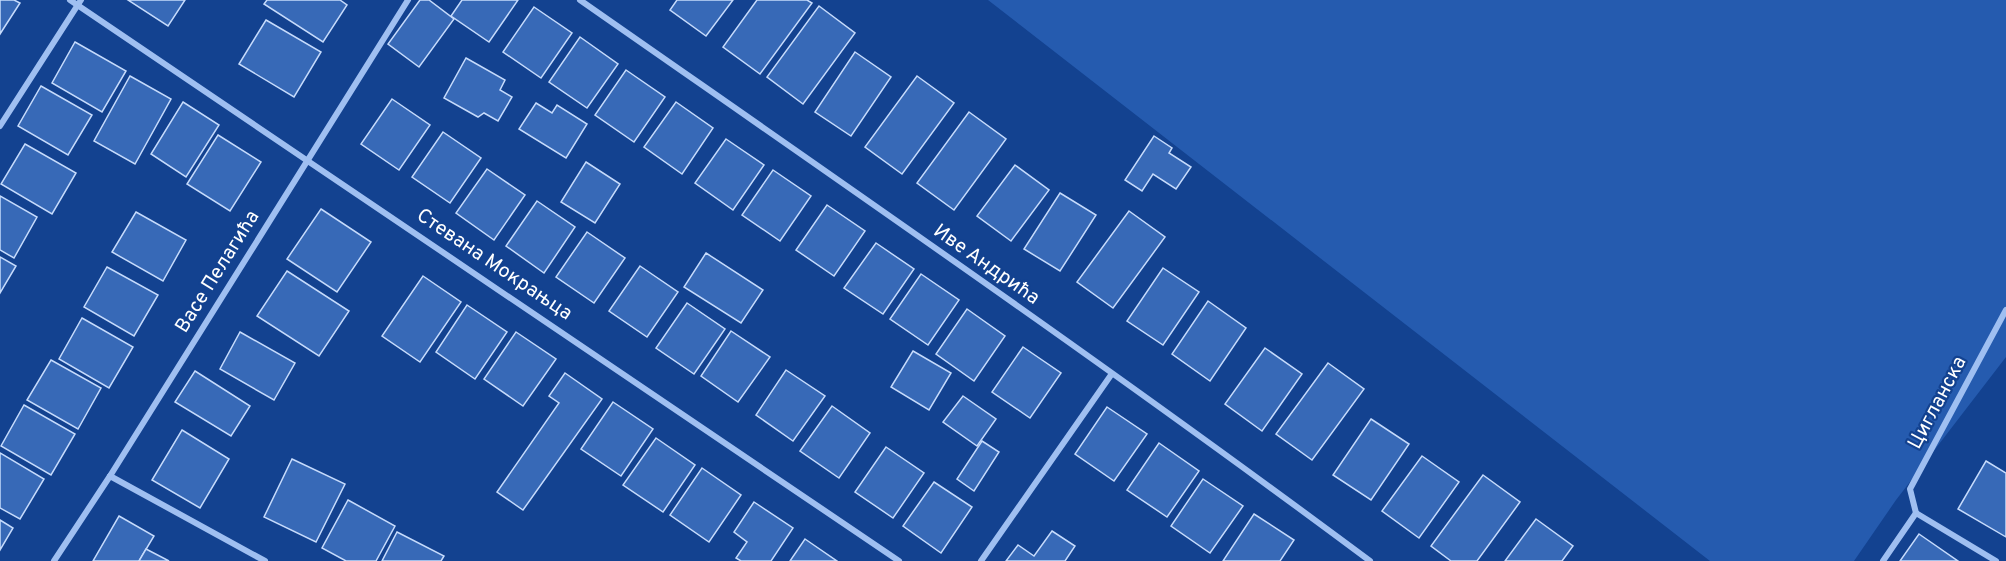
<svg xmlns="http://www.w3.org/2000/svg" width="2006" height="561" viewBox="0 0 2006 561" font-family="Overpass,sans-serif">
<rect width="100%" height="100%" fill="#134290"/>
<polygon fill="#255baf" points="988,0 2006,0 2006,357 1896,500 1854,561 1710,561"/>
<g fill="#3769b7" stroke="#c6dbfc" stroke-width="1.5">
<polygon points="0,0 14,0 20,3 0,34"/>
<polygon points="128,0 185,0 168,26"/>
<polygon points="267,0 340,0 347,5 323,42 264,4"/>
<polygon points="420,0 429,0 454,19 419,67 388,44"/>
<polygon points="462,0 518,0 489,42 451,16"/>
<polygon points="677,0 733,0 706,36 670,10"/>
<polygon points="757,0 807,0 812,3 760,74 723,47"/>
<polygon points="819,6 855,33 803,104 767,77"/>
<polygon points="534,7 572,33 541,78 503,52"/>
<polygon points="266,20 321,52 294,97 239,64"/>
<polygon points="580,37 618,64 587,108 549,82"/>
<polygon points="75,42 126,71 102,112 52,83"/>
<polygon points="855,52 891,77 851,136 815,112"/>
<polygon points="466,58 505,80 500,90 512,97 498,121 484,113 478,117 444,98"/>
<polygon points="626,70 665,97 634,142 595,115"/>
<polygon points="130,76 171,99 135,164 94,141"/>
<polygon points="917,76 954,103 902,174 865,147"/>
<polygon points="41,86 92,115 68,155 18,126"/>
<polygon points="392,99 430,125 399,170 361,144"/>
<polygon points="183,102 219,125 186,177 151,154"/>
<polygon points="676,102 713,128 682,174 644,147"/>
<polygon points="536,103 552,113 557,105 587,124 566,158 519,129"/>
<polygon points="969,112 1006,139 954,210 917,183"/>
<polygon points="443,132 481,158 450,203 412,177"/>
<polygon points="218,135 261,162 230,211 187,184"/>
<polygon points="1154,136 1172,148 1169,153 1191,167 1176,189 1153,174 1142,191 1125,180"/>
<polygon points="726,139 764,165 733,210 695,183"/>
<polygon points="25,144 76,173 52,214 1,184"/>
<polygon points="586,162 620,184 595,223 561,202"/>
<polygon points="1015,165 1049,190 1011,241 977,216"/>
<polygon points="487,169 525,195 494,240 456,213"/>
<polygon points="773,170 811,196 780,241 742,215"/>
<polygon points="1060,193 1096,215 1060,271 1024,249"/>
<polygon points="0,196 37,217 14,258 0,250"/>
<polygon points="537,201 575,227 544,273 506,246"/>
<polygon points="827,205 865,231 834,276 796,250"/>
<polygon points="321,209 371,242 337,292 287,259"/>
<polygon points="1129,211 1165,237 1113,308 1077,282"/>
<polygon points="136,212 186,240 163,281 112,252"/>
<polygon points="587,232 625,258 594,303 556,277"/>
<polygon points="876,243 914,269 883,314 844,288"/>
<polygon points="706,253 763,290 741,323 684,287"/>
<polygon points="0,257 16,266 0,293"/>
<polygon points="640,266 678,292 647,337 609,311"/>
<polygon points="107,267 158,295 134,336 84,307"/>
<polygon points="1163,268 1199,292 1163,345 1127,321"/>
<polygon points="287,271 349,311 319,356 257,316"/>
<polygon points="921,274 959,300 928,345 890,319"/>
<polygon points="423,276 461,302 420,362 382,336"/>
<polygon points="1208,301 1246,328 1210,381 1172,354"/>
<polygon points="687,303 725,329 694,374 656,348"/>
<polygon points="467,305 507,332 475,379 436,352"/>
<polygon points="967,309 1005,336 974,381 936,354"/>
<polygon points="82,318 133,347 109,388 59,359"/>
<polygon points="731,331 770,357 738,402 701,376"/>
<polygon points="240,332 295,363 274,400 220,369"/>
<polygon points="516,332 556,359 523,406 484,379"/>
<polygon points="1023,347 1061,373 1030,418 992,392"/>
<polygon points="1265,348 1302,374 1262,431 1225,404"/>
<polygon points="913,351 951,373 929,410 891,387"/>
<polygon points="51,360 101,388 78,429 27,400"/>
<polygon points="1328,363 1364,389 1312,460 1276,434"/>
<polygon points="786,370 825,396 793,441 756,415"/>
<polygon points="195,371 250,406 231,436 175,402"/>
<polygon points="565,373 602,399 523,510 497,492 559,403 549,396"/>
<polygon points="963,396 996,419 977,446 943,422"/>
<polygon points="613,402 653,429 621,476 581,449"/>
<polygon points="24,405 75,434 51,475 1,446"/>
<polygon points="832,406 870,433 839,478 800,451"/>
<polygon points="1107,407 1147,434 1114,481 1075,454"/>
<polygon points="1371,419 1409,444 1371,500 1333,475"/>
<polygon points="182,430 229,459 200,508 152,480"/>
<polygon points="656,438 695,465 663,512 623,485"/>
<polygon points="982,441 999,452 974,491 957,479"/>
<polygon points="1159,443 1199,471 1167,517 1127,490"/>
<polygon points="886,447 924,473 893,518 855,492"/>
<polygon points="0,453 44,479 20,519 0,508"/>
<polygon points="1422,456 1459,482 1419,538 1382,511"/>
<polygon points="292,459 345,484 316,542 264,517"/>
<polygon points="1986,461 2006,473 2006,537 1958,509"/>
<polygon points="702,468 741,495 709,542 670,515"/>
<polygon points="1483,475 1520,502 1477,561 1451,561 1431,546"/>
<polygon points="1203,479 1243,506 1210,553 1171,526"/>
<polygon points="934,482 972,507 941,553 903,526"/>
<polygon points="348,500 395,526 376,561 346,561 322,548"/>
<polygon points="754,502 793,528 771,561 741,561 736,558 747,542 734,532"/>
<polygon points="1254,514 1294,540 1280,561 1223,561"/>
<polygon points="119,516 154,536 139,561 93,561"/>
<polygon points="1536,519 1573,546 1562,561 1505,561"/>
<polygon points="0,520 13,528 0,550"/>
<polygon points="1052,531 1075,546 1065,561 1006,561 1018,545 1034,556"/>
<polygon points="397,532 444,556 441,561 382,561"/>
<polygon points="1919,534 1958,561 1900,561"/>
<polygon points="805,539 837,561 790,561"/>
<polygon points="146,549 169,561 139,561"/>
</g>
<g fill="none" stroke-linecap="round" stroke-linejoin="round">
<g stroke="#9fbff1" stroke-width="6">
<polyline points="70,0 899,561"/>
<path d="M 580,0 C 845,185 1111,368 1370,561"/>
<polyline points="0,126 81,0"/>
<polyline points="110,476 265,561"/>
<polyline points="1916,513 1910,489 2006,310"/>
<polyline points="1916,513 1996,561"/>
<polyline points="54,561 110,476 408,0"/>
<polyline points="981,561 1111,375"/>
<polyline points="1883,561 1916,513"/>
</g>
</g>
<g text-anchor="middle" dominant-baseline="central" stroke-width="4.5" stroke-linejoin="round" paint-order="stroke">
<g font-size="20" fill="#fff" stroke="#134290">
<text transform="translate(494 265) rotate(34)">Стевана Мокрањца</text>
<text transform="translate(986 265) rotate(35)">Иве Андрића</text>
<text transform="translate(218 272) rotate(-58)">Васе Пелагића</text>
<text transform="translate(1938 403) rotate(-62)">Цигланска</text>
</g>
</g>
</svg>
